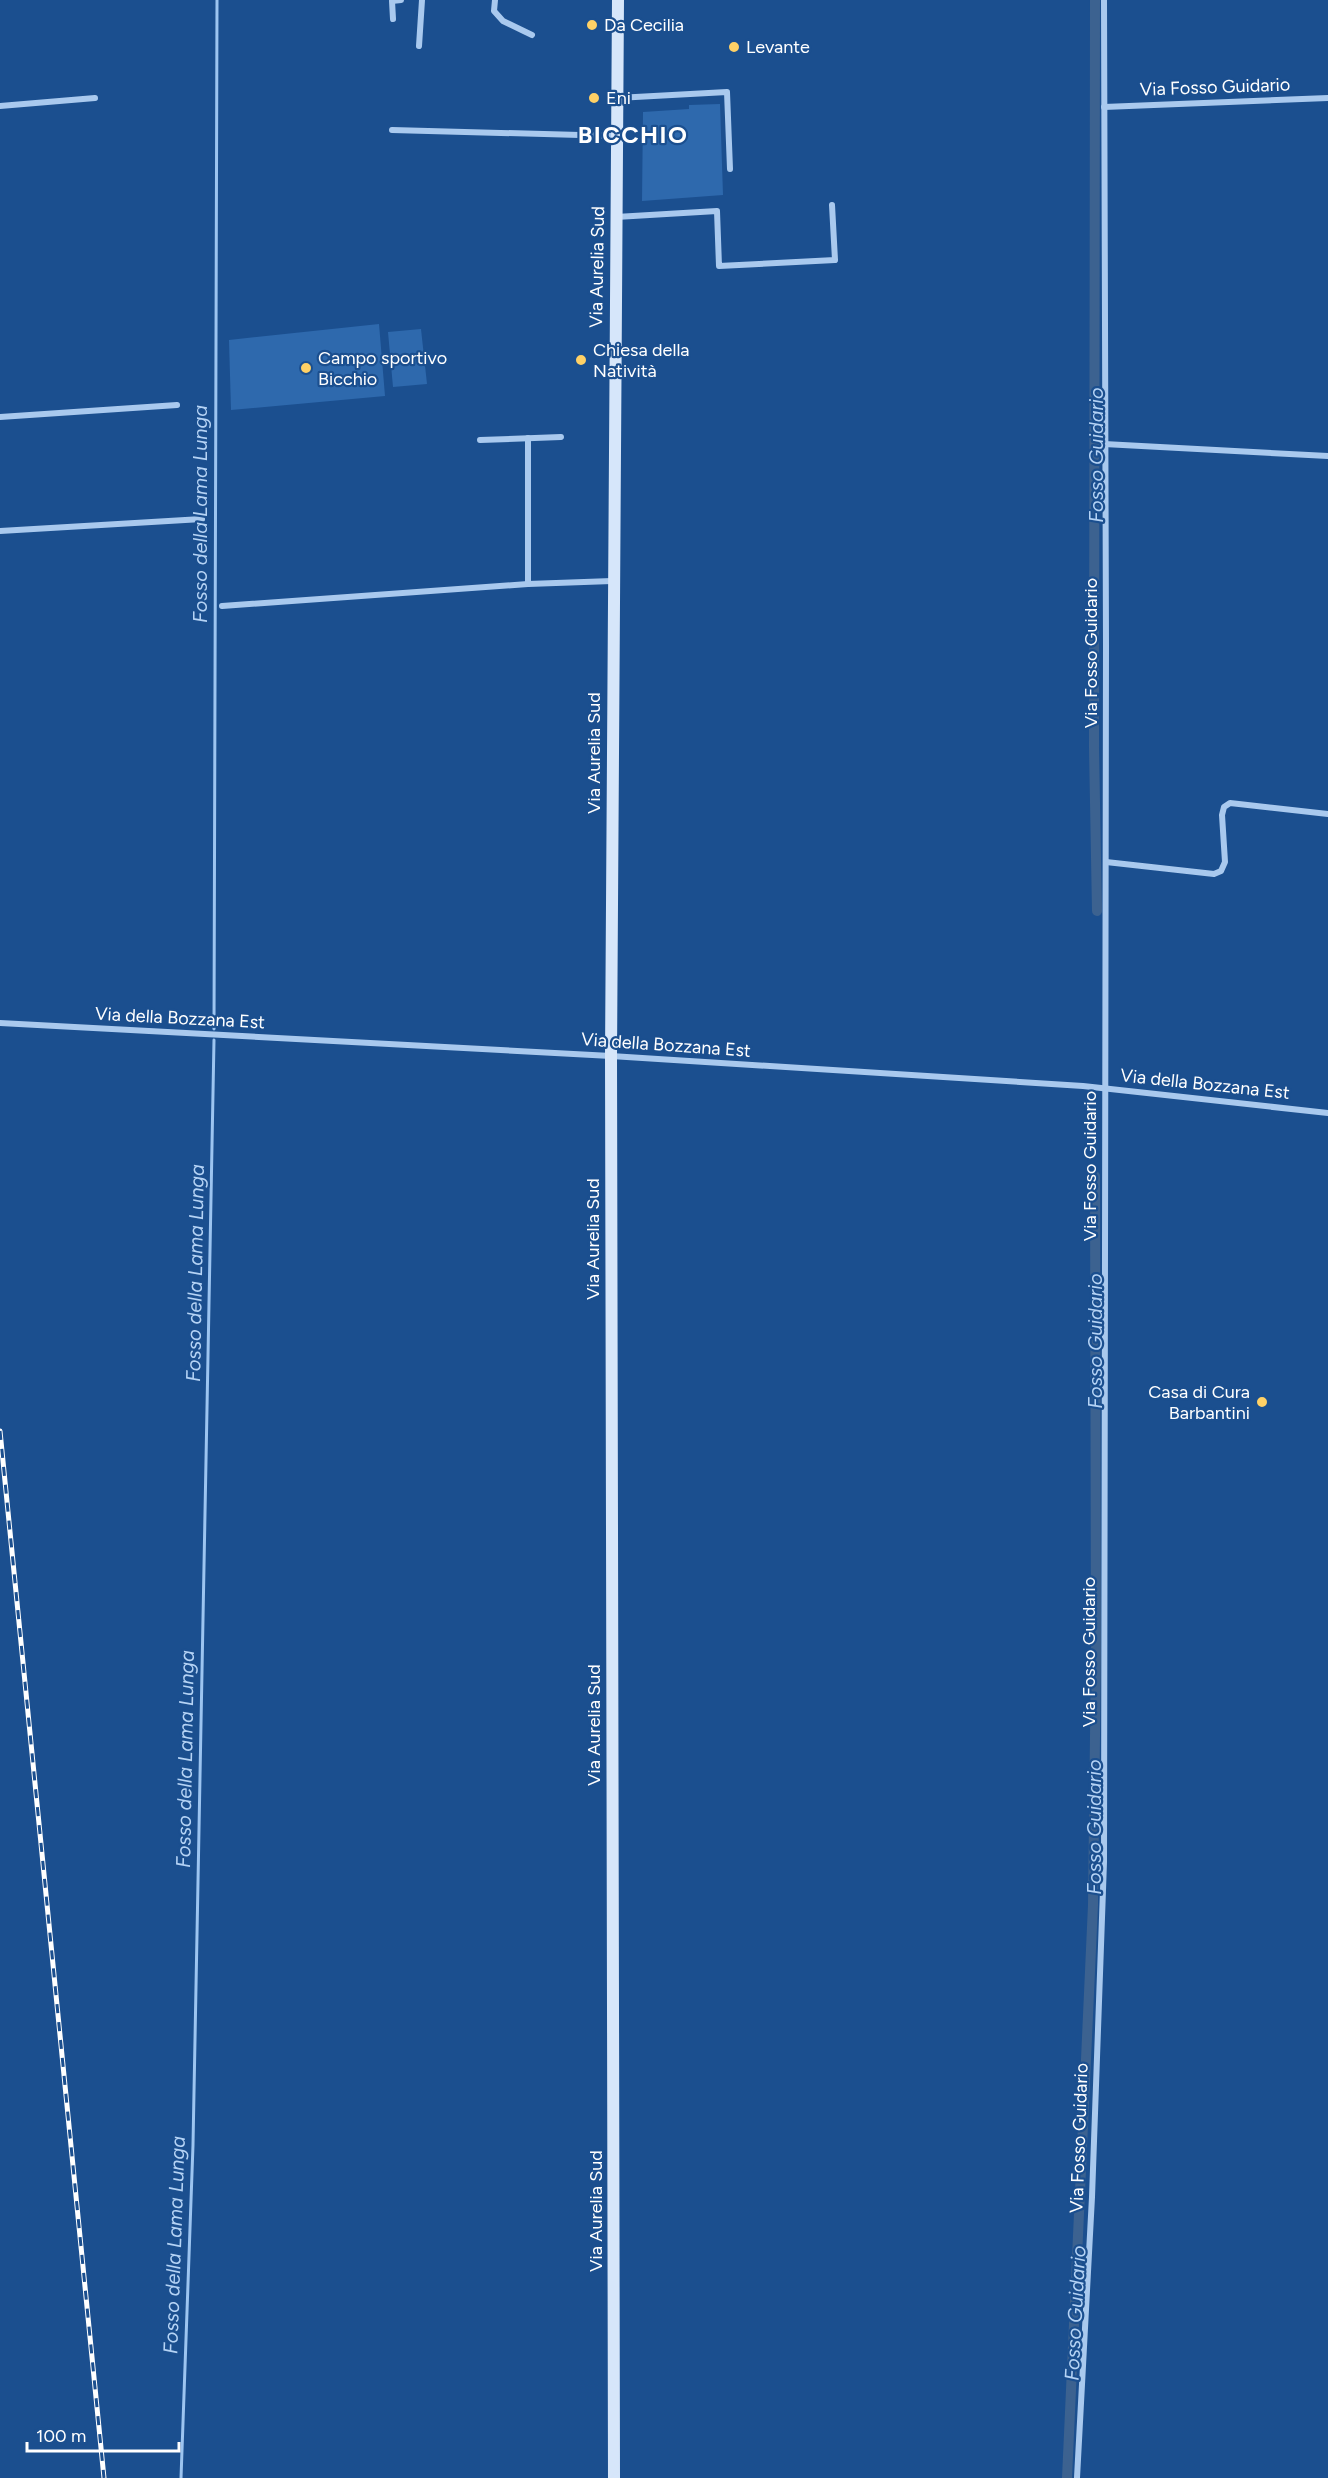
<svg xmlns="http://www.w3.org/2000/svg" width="1328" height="2478" viewBox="0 0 1328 2478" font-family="Figtree,sans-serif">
<rect width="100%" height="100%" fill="#1b4f8f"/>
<g fill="#2e69ad">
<polygon points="720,104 723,195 642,201 643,112 689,109 689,105"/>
<polygon points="379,324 385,396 231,410 229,340"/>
<polygon points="421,329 427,384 393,387 388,332"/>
</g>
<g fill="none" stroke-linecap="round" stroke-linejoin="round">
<g stroke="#9cc4f0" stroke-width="3">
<polyline points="214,1029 217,0"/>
<polyline points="181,2478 193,2145 214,1040"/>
</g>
<g stroke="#3c6290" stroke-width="10">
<polyline points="1095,0 1094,748 1097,911"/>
<polyline points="1067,2478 1093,1905 1096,1652 1095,1176"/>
</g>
<g stroke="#a9c9ee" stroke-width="6">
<polyline points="495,0 494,11 503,21 532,35"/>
<polyline points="393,19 392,1 401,0"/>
<polyline points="419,46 422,0"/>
<polyline points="617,98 727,92 730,169"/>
<polyline points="0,106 95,98"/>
<polyline points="1104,107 1328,98"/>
<polyline points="392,130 616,136"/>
<polyline points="616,217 717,211 719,266 835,260 832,205"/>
<polyline points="0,417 177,405"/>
<polyline points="528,438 528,584 612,581"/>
<polyline points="480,440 561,437"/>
<polyline points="1104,444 1328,456"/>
<polyline points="0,531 202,519"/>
<polyline points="222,606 528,584"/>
<polyline points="1106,862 1214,874 1221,871 1225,862 1222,815 1224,807 1230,803 1328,814"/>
<polyline points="0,1023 611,1056 1083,1086 1328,1113"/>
<polyline points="1077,2478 1092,2197 1104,1862 1106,645 1104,0"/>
</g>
<polyline stroke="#d6e6fa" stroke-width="12" points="614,2478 611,1056 618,0"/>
<defs>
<polyline id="rail" points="0,1431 104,2478"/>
</defs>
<use href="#rail" stroke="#fff" stroke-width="5"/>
<use href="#rail" stroke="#1b4f8f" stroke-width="3" stroke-dasharray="9" stroke-linecap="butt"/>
</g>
<g fill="#ffd166" stroke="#1b4f8f" stroke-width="2">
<circle cx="592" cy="25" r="6"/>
<circle cx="734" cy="47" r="6"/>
<circle cx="594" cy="98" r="6"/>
<circle cx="581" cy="360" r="6"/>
<circle cx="306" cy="368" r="6"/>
<circle cx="1262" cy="1402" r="6"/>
</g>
<g text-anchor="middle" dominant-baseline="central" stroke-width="4.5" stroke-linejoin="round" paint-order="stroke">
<g font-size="18" fill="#fff" stroke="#1b4f8f" text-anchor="start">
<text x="604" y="25">Da Cecilia</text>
<text x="746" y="47">Levante</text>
<text x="606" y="98">Eni</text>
<text x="593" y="350">Chiesa della<tspan x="593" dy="21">Natività</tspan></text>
<text x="318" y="358">Campo sportivo<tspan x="318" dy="21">Bicchio</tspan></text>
<text x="1250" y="1392" text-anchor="end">Casa di Cura<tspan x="1250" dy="21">Barbantini</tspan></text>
</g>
<g font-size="18" fill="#fff" stroke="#1b4f8f">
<text transform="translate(1215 87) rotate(-2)">Via Fosso Guidario</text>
<text transform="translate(597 267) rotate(-89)">Via Aurelia Sud</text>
<text transform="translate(1091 653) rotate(-90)">Via Fosso Guidario</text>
<text transform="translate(594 753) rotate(-90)">Via Aurelia Sud</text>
<text transform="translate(180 1018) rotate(3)">Via della Bozzana Est</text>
<text transform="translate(666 1045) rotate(4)">Via della Bozzana Est</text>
<text transform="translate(1205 1084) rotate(6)">Via della Bozzana Est</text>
<text transform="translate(1090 1166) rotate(-90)">Via Fosso Guidario</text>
<text transform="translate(593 1239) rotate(-90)">Via Aurelia Sud</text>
<text transform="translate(1089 1652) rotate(-90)">Via Fosso Guidario</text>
<text transform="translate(594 1725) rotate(-90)">Via Aurelia Sud</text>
<text transform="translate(1079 2138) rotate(-88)">Via Fosso Guidario</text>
<text transform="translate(596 2211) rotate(-90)">Via Aurelia Sud</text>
</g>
<g font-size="20" font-style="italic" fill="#b5d3f5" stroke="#1b4f8f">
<text transform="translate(1096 455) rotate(-90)">Fosso Guidario</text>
<text transform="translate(200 514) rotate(-90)">Fosso della Lama Lunga</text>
<text transform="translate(195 1273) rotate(-89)">Fosso della Lama Lunga</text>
<text transform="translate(1095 1341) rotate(-90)">Fosso Guidario</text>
<text transform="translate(185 1759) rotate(-89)">Fosso della Lama Lunga</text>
<text transform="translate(1094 1827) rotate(-90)">Fosso Guidario</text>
<text transform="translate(174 2245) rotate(-88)">Fosso della Lama Lunga</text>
<text transform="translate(1075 2313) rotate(-87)">Fosso Guidario</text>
</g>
<g font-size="24" font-weight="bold" letter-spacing="1.5" fill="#fff" stroke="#1b4f8f">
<text x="633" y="134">BICCHIO</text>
</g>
</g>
<path d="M27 2442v9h152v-9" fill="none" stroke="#ffffff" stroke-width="3"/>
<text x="36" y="2442" font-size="18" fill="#ffffff" stroke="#1b4f8f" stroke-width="4.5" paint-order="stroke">100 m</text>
</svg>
